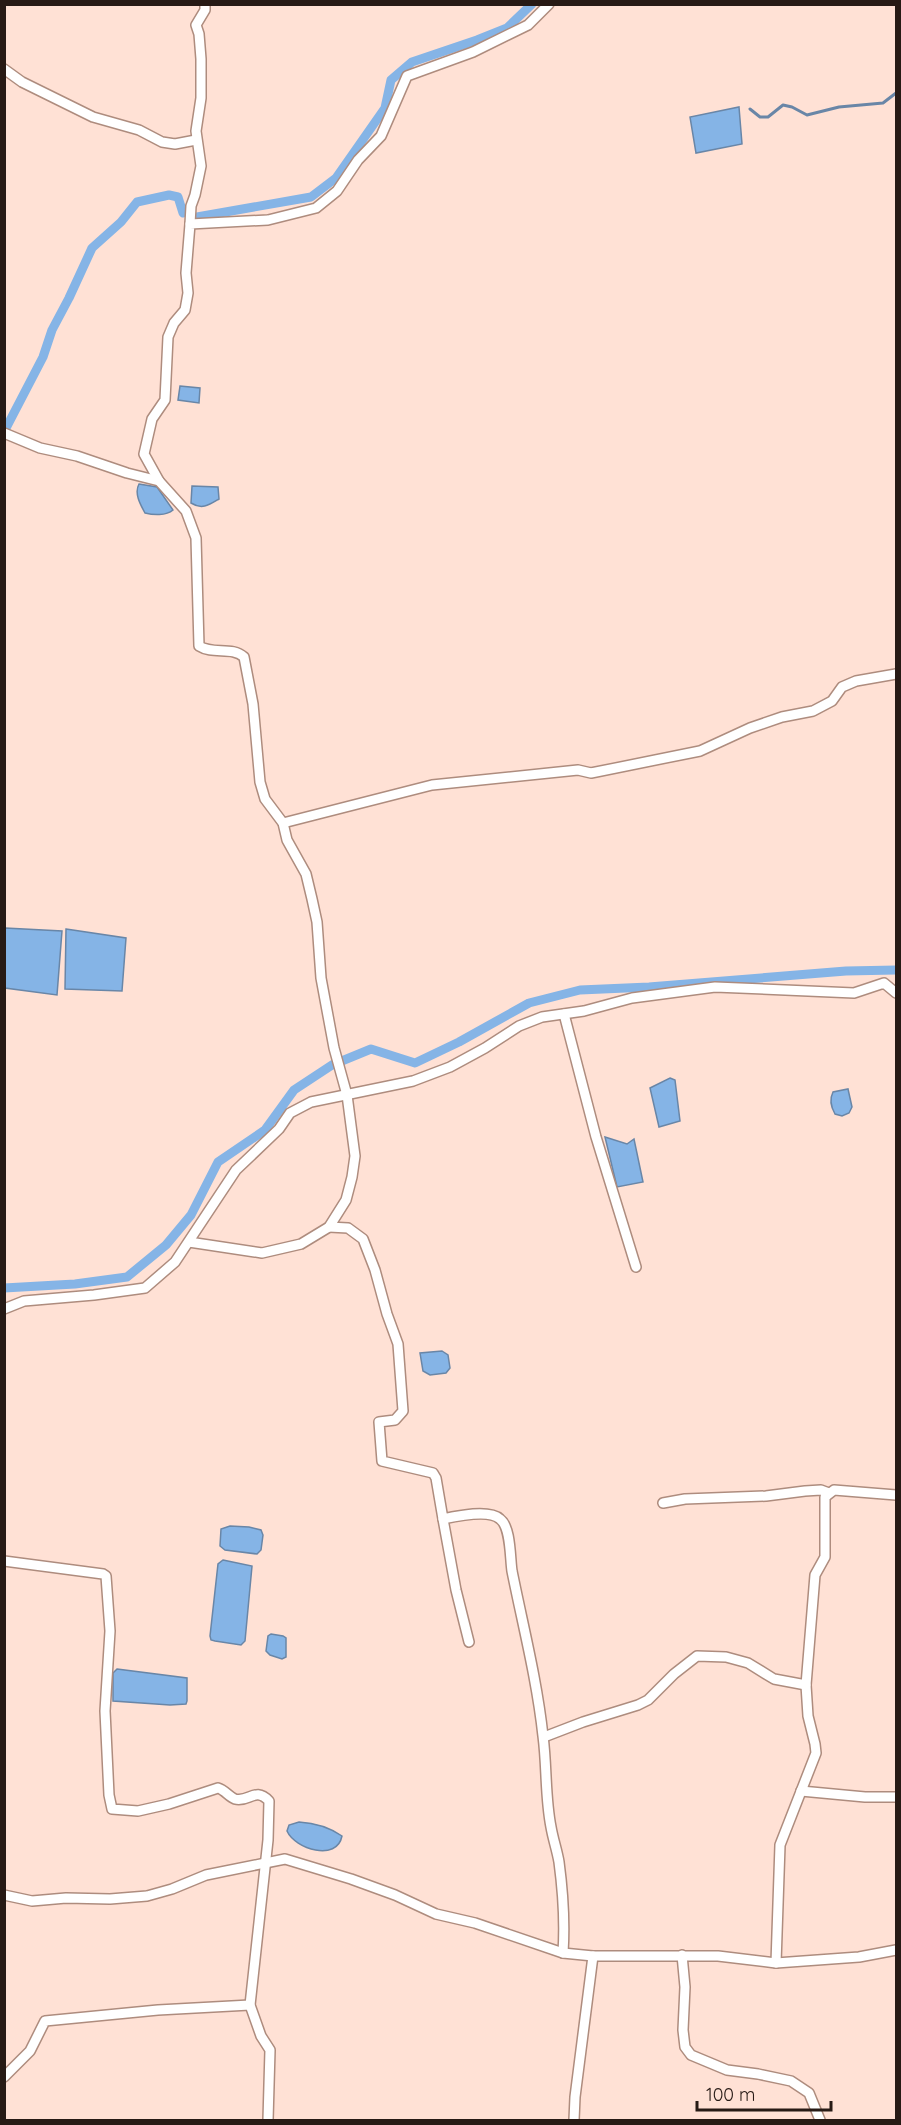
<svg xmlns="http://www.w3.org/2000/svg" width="901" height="2125" viewBox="0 0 901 2125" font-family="Quicksand,sans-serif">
<rect width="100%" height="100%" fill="#ffe1d5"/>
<g fill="#85b4e6" stroke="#6986a7" stroke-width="1.5">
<polygon points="739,107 742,144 696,153 690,117"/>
<polygon points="180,386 200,388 199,403 178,400"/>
<path d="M 139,484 L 157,487 L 173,510 C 166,516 153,515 145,513 C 140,504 134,493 139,484 Z"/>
<path d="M 192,486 L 218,487 L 219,499 C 209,505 202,510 191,503 Z"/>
<polygon points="5,928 62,931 57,995 5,988"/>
<polygon points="66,929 126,938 122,991 65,989"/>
<polygon points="670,1078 675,1080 680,1121 659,1127 650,1088"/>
<path d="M 848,1089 L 852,1107 L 849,1113 L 842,1116 L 835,1114 C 831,1107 829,1100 833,1092 Z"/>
<polygon points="605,1137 627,1144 634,1139 643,1182 617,1187"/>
<polygon points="442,1351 448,1355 450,1368 446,1373 430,1375 423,1371 420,1353"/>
<polygon points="230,1526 249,1527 261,1530 263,1535 261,1550 257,1554 225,1550 220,1546 221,1529"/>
<polygon points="223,1560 252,1566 245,1641 241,1645 215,1641 211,1640 210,1636 218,1564"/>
<polygon points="271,1634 283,1636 286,1638 286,1657 282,1659 270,1655 266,1651 268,1636"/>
<polygon points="117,1669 187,1678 187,1701 186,1704 170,1705 113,1701 113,1673"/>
<path d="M 299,1822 C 315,1823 329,1827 342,1836 C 337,1862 295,1849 287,1831 L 289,1825 Z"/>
</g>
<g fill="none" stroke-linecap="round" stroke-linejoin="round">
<polyline stroke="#6986a7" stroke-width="3" points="750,109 760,117 768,117 783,105 792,107 807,115 839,107 883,103 896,93"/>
<g stroke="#85b4e6" stroke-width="9">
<polyline points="197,217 311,197 336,178 385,108 391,80 412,62 477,40 507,28 532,4"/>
<polyline points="4,432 43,357 52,330 69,298 92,248 121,222 137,202 169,195 178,197 183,213"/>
<polyline points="4,1288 75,1284 127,1277 166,1245 191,1215 218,1162 265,1130 294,1090 332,1065 371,1049 415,1063 459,1042 529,1003 580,990 649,987 846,971 896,970"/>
</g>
<defs>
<g id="minor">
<polyline points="4,69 22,82 93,117 139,130 162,142 175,144 196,140"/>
<polyline points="190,224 191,206 195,195 201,166 196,131 201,98 201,59 199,34 196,25 205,10 205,4"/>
<path d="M 4,433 L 40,448 L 77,456 L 127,473 L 159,481 L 186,511 L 196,538 L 199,646 C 213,655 232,646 244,657 L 253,704 L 260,782 L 265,799 L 283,823 L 287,840 L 306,874 L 312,899 L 317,922 L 321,978 L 334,1048 L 347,1095 L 355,1156 L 352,1177 L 346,1200 L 329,1227 L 301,1244 L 262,1253 L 189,1242"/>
<polyline points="159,481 144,454 152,419 165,400 168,337 174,323 185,310 188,293 186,273 190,224 268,220 316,208 337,191 358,160 381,136 407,76 473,52 528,25 549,4"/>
<polyline points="283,823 432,785 578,770 591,773 700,751 750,728 782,717 813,711 832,701 842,687 856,681 896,674"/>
<polyline points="564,1014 596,1137 636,1267"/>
<path d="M 329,1227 L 348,1228 L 363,1239 L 375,1270 L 387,1314 L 398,1344 L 403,1411 L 395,1420 L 379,1422 L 382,1461 L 433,1473 L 436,1478 L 443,1519 C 457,1516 489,1509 500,1519 C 511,1527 510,1558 512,1571 C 523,1626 537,1680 543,1736 C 547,1766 545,1797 551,1827 C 553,1839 557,1850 559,1862 C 563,1892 565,1923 563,1953"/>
<polyline points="4,1309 24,1301 94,1295 145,1288 175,1262 236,1170 279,1129 290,1113 311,1102 413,1081 450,1067 485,1048 519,1026 542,1017 584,1011 632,998 715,987 854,993 884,983 896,993"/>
<polyline points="663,1503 685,1499 766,1496 805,1491 821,1490 829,1493"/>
<polyline points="443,1519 456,1590 469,1642"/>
<path d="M 4,1561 L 103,1574 L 106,1576 L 110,1631 L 105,1711 L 109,1795 L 112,1809 L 138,1811 L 169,1804 L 218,1788 C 225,1790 229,1797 235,1799 C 249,1803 255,1786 269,1801 L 268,1840 L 250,2005 L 261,2036 L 270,2050 L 268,2120"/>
<polyline points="544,1737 583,1722 638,1705 648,1700 674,1674 697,1656 726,1657 748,1663 774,1679 806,1685"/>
<polyline points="801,1791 865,1797 896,1797"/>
<polyline points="4,1895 32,1901 66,1898 110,1899 147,1896 172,1889 206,1875 285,1859 351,1879 395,1895 436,1914 475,1923 563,1953 593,1956 718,1956 776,1963 859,1957 896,1950"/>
<polyline points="682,1955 685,1987 683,2030 685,2047 691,2055 727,2070 758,2074 791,2081 809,2093 820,2120"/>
<polyline points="776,1963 780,1845 816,1753 815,1744 808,1716 806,1685 815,1575 825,1557 825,1497 834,1490 896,1495"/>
<polyline points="4,2077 30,2051 45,2021 158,2010 250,2005"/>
<polyline points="574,2120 575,2097 593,1956"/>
</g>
</defs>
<use href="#minor" stroke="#ae8c7e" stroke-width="12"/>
<use href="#minor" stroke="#fff" stroke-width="9"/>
</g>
<rect width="901" height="2125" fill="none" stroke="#271a15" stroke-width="12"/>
<path d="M697 2101v9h134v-9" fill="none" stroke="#271a15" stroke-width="3"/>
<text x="706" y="2101" font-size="18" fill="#271a15" stroke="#ffe1d5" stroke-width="4.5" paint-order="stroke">100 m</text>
</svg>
